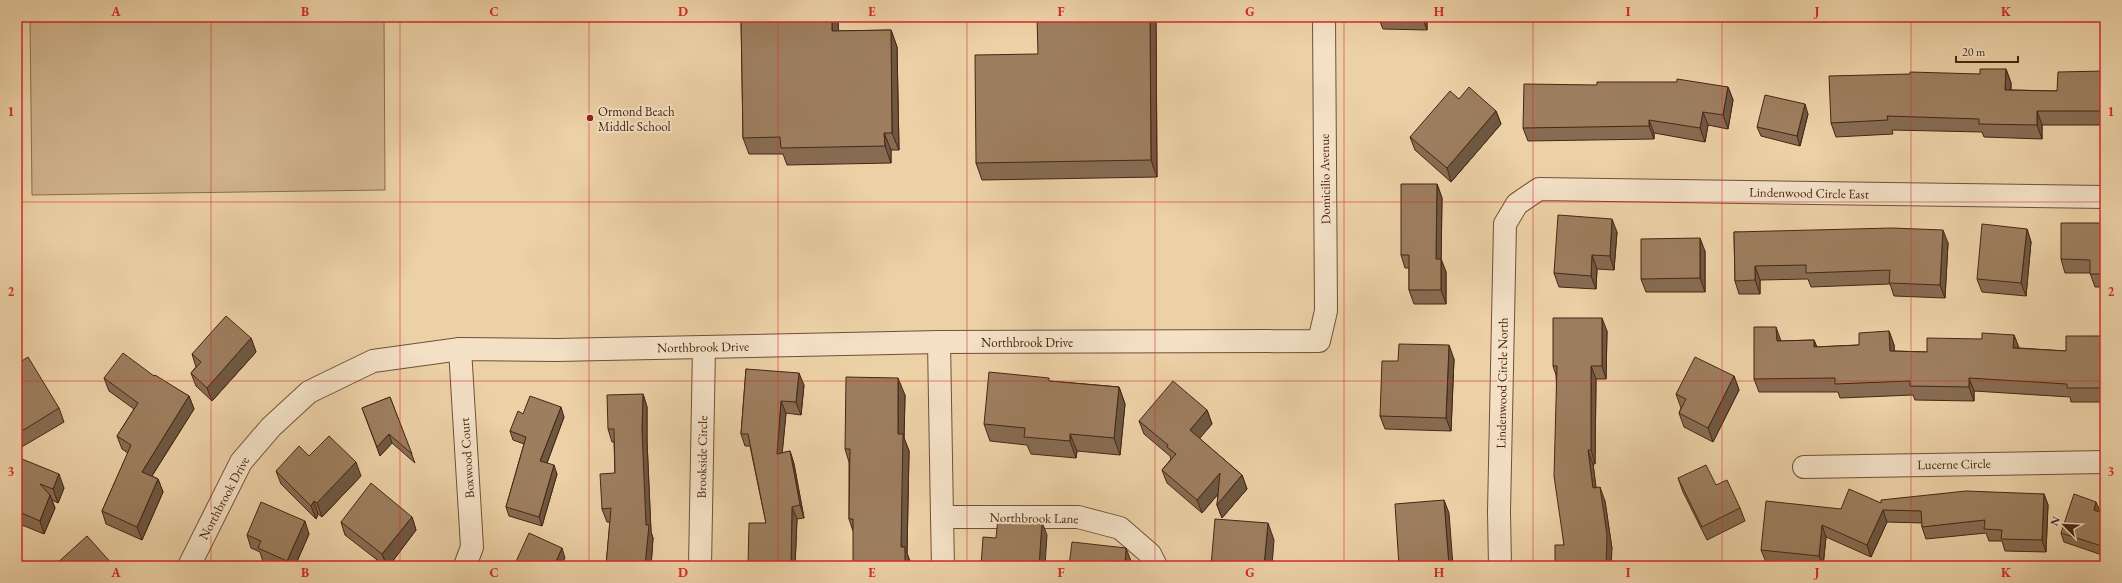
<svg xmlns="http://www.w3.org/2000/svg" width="2122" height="583" viewBox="0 0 2122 583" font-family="'EB Garamond',serif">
<rect width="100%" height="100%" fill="#ecd0a6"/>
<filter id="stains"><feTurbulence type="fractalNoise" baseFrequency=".005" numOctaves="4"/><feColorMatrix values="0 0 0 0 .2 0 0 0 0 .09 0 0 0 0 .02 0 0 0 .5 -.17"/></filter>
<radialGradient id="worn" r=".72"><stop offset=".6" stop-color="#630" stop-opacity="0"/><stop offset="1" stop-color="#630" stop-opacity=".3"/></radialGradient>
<polygon fill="#d0b38d" stroke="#8c6c50" points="30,17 384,17 385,190 32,195"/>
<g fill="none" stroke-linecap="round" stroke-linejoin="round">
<defs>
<g id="street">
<polyline points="939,342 942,517"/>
<polyline points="460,349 472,547 465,566"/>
<polyline points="1804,467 2105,462"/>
<polyline points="189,566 241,462 271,427 309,392 373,361 460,349 556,350 939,342 1319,341 1326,311 1324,17"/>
<polyline points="700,566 704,347"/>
<polyline points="943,566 942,517 1078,517 1120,528 1150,554 1156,566"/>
<polyline points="1500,566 1499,512 1505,224 1517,204 1539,189 2105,197"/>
</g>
</defs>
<use href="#street" stroke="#705038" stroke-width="24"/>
<use href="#street" stroke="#f3e0c5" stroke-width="22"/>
</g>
<g fill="#876c52" stroke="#472513">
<polygon points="741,17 838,17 838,31 891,30 897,47 899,150 891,150 891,163 787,165 783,154 749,154 743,138"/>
<polygon points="1156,17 1157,177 982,180 976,163 1038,54"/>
<polygon points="1378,17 1427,17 1427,30 1383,29"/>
<polygon points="1710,17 1828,17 1828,22 1711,20"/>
<polygon points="1854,17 1899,17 1899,20"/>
<polygon points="2006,69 2011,83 2011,90 2057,91 2105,71 2105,125 2042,125 2042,139 1984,137 1982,132 1892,130 1893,134 1836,137 1831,123 1980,74"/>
<polygon points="1728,87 1733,100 1728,129 1708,125 1705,142 1654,133 1654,139 1528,141 1523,128"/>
<polygon points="1459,99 1496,111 1501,124 1451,182 1415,150 1410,137"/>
<polygon points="1808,114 1800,146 1761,136 1757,127"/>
<polygon points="1437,184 1442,198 1441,259 1446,272 1446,304 1414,304 1409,290 1409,268 1405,268 1401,255"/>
<polygon points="2105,223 2105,287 2095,287 2090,273 2065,273 2061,259"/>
<polygon points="2027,229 2031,242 2026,296 1982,292 1977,279"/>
<polygon points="1617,232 1614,270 1597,269 1596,289 1559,287 1554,273"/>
<polygon points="1734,232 1948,243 1945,298 1894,296 1890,284 1811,287 1808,279 1760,280 1760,294 1739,294 1735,281"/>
<polygon points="1705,251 1705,292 1646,292 1641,279"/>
<polygon points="1607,331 1606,379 1596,379 1595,464 1593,464 1596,488 1605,501 1612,549 1564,545 1556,375 1553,366"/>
<polygon points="1889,331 1894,345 1894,351 1927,352 1982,339 2014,335 2019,348 2066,351 2105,336 2105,402 2071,402 2070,397 1974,391 1974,401 1915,400 1913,395 1840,398 1838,392 1759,392 1754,379 1781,341 1814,340 1817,347 1859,345"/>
<polygon points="251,338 256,352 212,401 196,386 191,373 196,367 192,354"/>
<polygon points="1454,359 1451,431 1385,429 1380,416"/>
<polygon points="17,364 59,408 64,422 20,448 17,443"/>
<polygon points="746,369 804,385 801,415 786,413 782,453 790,451 794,464 804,518 797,519 795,566 748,566 766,523 750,446 745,446 741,434"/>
<polygon points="154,376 189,396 194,409 152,476 158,479 163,492 142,540 106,524 102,511 128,453 122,449 117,436 134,409 109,391 104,378"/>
<polygon points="1734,376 1739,390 1713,442 1684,427 1679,413 1681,408 1676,394"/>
<polygon points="1050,381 1119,387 1125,404 1120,455 1077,451 1076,458 1031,454 1027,445 990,441 984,424"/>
<polygon points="643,394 647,407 647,441 651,532 653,538 651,566 606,566 610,522 607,522 602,509 615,473 614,442 612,442 608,429"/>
<polygon points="905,395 904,438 909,451 907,553 911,564 853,531 849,519 849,462 845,449"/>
<polygon points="390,397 415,463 392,443 380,456 362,408"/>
<polygon points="1207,410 1212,424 1199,438 1242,475 1247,489 1222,518 1217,505 1218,494 1202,513 1167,483 1162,470 1171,459 1170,456 1144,434 1139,421"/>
<polygon points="523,414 564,417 547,463 557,474 542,526 509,516 506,507 524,444 513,440 510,431"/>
<polygon points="309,456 361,476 322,517 318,514 316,519 281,484 276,471"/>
<polygon points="17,457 64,488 58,503 52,500 55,508 44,534 17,523"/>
<polygon points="1678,478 1716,485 1740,508 1745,521 1707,540 1683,492"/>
<polygon points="2044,494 2048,505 2046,552 2005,551 2002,541 1989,541 1986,533 1926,539 1922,527 1922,523 1887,522 1871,557 1826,537 1823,566 1809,566 1766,562 1761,550 1841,509 1881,503"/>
<polygon points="2100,511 2099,512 2105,514 2105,556 2064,542 2061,533"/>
<polygon points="412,517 416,530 389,566 385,566 345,535 341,522"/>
<polygon points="309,534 295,566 273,566 263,562 260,552 251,548 247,535"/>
</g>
<g fill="#6e5842" stroke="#472513">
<polygon points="832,17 838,17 839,48 832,31"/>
<polygon points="1150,17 1156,17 1157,177 1151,160"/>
<polygon points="1422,17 1427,17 1427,30"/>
<polygon points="1826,17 1828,17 1828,22"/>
<polygon points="891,30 897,47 899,150 892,133"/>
<polygon points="2006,69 2011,83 2010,104 2005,90"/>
<polygon points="1728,87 1733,100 1728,129 1723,115"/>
<polygon points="1805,104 1808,114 1800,146 1797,136"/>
<polygon points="1496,111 1501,124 1451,182 1447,168"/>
<polygon points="2037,111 2042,125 2042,139 2037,125"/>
<polygon points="1703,112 1708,125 1705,142 1700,128"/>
<polygon points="1649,120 1654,133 1654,139 1649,126"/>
<polygon points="884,133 891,150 891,163 885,146"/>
<polygon points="1437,184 1442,198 1441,272 1436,259"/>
<polygon points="1612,219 1617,232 1614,270 1610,256"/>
<polygon points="2027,229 2031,242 2026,296 2021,283"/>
<polygon points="1943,230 1948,243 1945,298 1940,285"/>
<polygon points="1700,238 1705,251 1705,292 1700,278"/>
<polygon points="1592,255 1597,269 1596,289 1591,276"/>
<polygon points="1441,259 1446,272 1446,304 1441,290"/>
<polygon points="1755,266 1760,280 1760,294 1755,280"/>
<polygon points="1602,318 1607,331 1606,379 1602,366"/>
<polygon points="1776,327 1781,341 1777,341"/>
<polygon points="1889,331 1894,345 1895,365 1890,351"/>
<polygon points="2014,335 2019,348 2013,348"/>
<polygon points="251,338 256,352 212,401 207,388"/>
<polygon points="1814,340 1819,354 1814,347"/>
<polygon points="1449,345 1454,359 1451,431 1446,418"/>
<polygon points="1591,366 1596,379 1595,464 1591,450"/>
<polygon points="799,373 804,385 801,415 796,402"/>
<polygon points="1734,376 1739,390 1713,442 1708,428"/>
<polygon points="898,378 905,395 904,438 909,451 907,553 911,566 905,566 901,547 898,434"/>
<polygon points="1969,378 1974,391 1974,401 1969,387"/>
<polygon points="1119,387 1125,404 1120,455 1114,438"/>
<polygon points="643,394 647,407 647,441 651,532 653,538 651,566 645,566 642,429"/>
<polygon points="189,396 194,409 146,485 142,472"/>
<polygon points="781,401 786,413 781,466 777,454"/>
<polygon points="561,407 564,417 544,471 540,461"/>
<polygon points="1207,410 1212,424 1195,444 1190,430"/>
<polygon points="389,434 392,443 380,456 377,447"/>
<polygon points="1070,434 1077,451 1076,458 1070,441"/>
<polygon points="1588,450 1593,464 1598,502 1593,488"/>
<polygon points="790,451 794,464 804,518 800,505"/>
<polygon points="356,462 361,476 322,517 317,503"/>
<polygon points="554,465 557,474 542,526 539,517"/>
<polygon points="1220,473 1225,486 1202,513 1197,500"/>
<polygon points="59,474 64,488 58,503 53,489"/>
<polygon points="1242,475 1247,489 1222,518 1217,505"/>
<polygon points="158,479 163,492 142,540 137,527"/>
<polygon points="1600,487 1605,501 1612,549 1611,566 1606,566"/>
<polygon points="2044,494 2048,505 2046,552 2042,540"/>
<polygon points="50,495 55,508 44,534 40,521"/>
<polygon points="1444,500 1449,513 1453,566 1449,566"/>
<polygon points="314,501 318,514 316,519 311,506"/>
<polygon points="2096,502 2100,511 2097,519 2094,510"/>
<polygon points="792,507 797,519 795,566 791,566"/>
<polygon points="1883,510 1887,522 1871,557 1867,545"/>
<polygon points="412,517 416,530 389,566 387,566 382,554"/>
<polygon points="305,521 309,534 295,566 289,566 287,561"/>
<polygon points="1042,522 1047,535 1045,566 1039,566"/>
<polygon points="1268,523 1274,540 1272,566 1264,566"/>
<polygon points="1822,525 1826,537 1823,566 1819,556"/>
<polygon points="562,548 565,558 561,566 554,566"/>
<polygon points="1126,548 1131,561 1131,566 1125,566"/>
</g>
<g fill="#9d7e5f" stroke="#472513">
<polygon points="741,17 832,17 832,31 891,30 892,133 884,133 885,146 781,148 780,137 743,138"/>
<polygon points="1037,17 1150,17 1151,160 976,163 975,55 1038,54"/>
<polygon points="1980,69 2006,69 2005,90 2057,91 2058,72 2105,71 2105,111 2037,111 2037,125 1979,124 1979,119 1887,116 1888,120 1831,123 1829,76 1910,74 1910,72 1980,74"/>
<polygon points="1677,79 1728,87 1723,115 1703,112 1700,128 1649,120 1649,126 1523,128 1524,84 1597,85 1597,82 1677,82"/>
<polygon points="1469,87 1496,111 1447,168 1410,137 1450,91 1459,99"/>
<polygon points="1765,95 1805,104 1797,136 1757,127"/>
<polygon points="1401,184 1437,184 1436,259 1441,259 1441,290 1409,290 1409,255 1401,255"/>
<polygon points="1558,215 1612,219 1610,256 1592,255 1591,276 1554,273"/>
<polygon points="2061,223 2105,223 2105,274 2090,274 2090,260 2061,259"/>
<polygon points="1982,224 2027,229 2021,283 1977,279"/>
<polygon points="1892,228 1943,230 1940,285 1889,283 1890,270 1806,273 1806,265 1755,266 1755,280 1735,281 1734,232"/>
<polygon points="1700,238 1700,278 1641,279 1641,239"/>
<polygon points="226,316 251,338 207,388 191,373 201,362 192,354"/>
<polygon points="1553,318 1602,318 1602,366 1591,366 1591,450 1588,450 1593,488 1600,487 1607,535 1606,566 1555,566 1555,545 1564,545 1554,476 1557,366 1553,366"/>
<polygon points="1754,327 1776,327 1777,341 1814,340 1814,347 1859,345 1859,333 1889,331 1890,351 1927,352 1927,338 1982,339 1982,333 2014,335 2013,348 2066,351 2066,336 2105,336 2105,388 2067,388 2067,384 1969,378 1969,387 1910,386 1910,381 1835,384 1835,378 1754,379"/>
<polygon points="1399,344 1449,345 1446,418 1380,416 1382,361 1398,361"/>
<polygon points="123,353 154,376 155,375 189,396 142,472 158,479 137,527 102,511 131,445 117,436 138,403 104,378"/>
<polygon points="28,357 59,408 17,434 17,364"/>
<polygon points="1695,357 1734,376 1708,428 1679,413 1686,399 1676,394"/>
<polygon points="746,369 799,373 796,402 781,401 777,454 790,451 800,505 792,507 791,566 748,566 749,523 766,523 748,434 741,434"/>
<polygon points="989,372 1049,378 1049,381 1119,387 1114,438 1070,434 1070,441 1024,437 1025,428 984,424"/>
<polygon points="846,377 898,378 898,434 903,434 901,547 905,547 905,566 853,566 853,519 849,519 850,449 845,449"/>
<polygon points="1173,381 1207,410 1190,430 1242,475 1217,505 1220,473 1197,500 1162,470 1176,454 1167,447 1168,445 1139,421"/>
<polygon points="643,394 642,429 646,525 649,525 645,566 606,566 611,508 602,509 600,474 615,473 614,429 608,429 607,395"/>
<polygon points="530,396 561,407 540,461 554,465 539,517 506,507 526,437 510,431 518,411 523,414"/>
<polygon points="390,397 412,454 389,434 377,447 362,408"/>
<polygon points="329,436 356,462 317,503 314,501 311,506 276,471 299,446 309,456"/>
<polygon points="17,457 59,474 53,489 40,484 50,495 40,521 17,511 17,476 18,477 19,474 17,473"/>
<polygon points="1706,465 1716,485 1727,480 1740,508 1702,527 1678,478"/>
<polygon points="371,483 412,517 382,554 341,522"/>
<polygon points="1849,489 1881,503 1881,500 1966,491 2044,494 2042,540 2001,539 2002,530 1984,529 1985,520 1922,527 1921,511 1883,510 1867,545 1822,525 1819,556 1761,550 1766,501 1841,509"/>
<polygon points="2074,494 2096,502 2094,510 2105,514 2105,547 2061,533"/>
<polygon points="1444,500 1449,566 1399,566 1395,504"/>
<polygon points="261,502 305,521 287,561 258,548 261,541 247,535"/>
<polygon points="998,518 1042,522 1039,566 981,566 983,537 996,538"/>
<polygon points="1215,519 1268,523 1264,566 1211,566"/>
<polygon points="529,533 562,548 554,566 514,566"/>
<polygon points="87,536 114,566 54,566"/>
<polygon points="1072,542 1126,548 1125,566 1069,566"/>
</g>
<path fill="none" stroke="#d62828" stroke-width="1" stroke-opacity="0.55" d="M 211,17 L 211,566M 400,17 L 400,566M 589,17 L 589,566M 778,17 L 778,566M 967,17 L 967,566M 1155,17 L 1155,566M 1344,17 L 1344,566M 1533,17 L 1533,566M 1722,17 L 1722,566M 1911,17 L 1911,566M 17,202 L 2105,202M 17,381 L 2105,381"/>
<circle fill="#8f2418" stroke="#f3e0c5" stroke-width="1.5" cx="590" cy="118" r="4"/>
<g text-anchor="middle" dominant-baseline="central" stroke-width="4" stroke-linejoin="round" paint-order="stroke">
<g font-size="13" fill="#472513" stroke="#f3e0c5" text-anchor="start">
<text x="598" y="111">Ormond Beach<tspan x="598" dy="15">Middle School</tspan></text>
</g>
<g font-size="13" fill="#472513" stroke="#f3e0c5">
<text transform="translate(1325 179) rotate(-91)">Domicilio Avenue</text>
<text transform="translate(1809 193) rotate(1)">Lindenwood Circle East</text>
<text x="1027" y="342">Northbrook Drive</text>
<text transform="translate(703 347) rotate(-1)">Northbrook Drive</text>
<text transform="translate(1502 383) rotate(-89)">Lindenwood Circle North</text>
<text transform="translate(702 457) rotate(-89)">Brookside Circle</text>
<text transform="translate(467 458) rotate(-94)">Boxwood Court</text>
<text transform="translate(1954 464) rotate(-1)">Lucerne Circle</text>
<text transform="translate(224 498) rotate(-62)">Northbrook Drive</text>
<text transform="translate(1034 518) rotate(1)">Northbrook Lane</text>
</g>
</g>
<rect width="2122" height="583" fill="none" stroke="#ecd0a6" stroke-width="44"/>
<g transform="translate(2064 525) rotate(294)" stroke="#f3e0c5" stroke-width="3" paint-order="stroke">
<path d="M0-3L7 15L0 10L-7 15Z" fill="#472513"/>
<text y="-6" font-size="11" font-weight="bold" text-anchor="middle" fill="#472513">N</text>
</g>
<path d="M1956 56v6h62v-6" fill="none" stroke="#472513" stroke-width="2"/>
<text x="1962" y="56" font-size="12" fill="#472513" stroke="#f3e0c5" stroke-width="3" paint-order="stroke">20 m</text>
<rect x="22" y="22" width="2078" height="539" fill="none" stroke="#d62828" stroke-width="1.5"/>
<g font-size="13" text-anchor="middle" font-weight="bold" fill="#d62828">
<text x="116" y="16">A</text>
<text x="305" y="16">B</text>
<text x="494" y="16">C</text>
<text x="683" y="16">D</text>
<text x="872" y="16">E</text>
<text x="1061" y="16">F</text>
<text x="1250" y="16">G</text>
<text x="1439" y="16">H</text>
<text x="1628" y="16">I</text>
<text x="1817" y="16">J</text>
<text x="2006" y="16">K</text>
<text x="11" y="116">1</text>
<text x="2111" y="116">1</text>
<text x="11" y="296">2</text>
<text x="2111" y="296">2</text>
<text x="11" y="476">3</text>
<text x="2111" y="476">3</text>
<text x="116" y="577">A</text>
<text x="305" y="577">B</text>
<text x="494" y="577">C</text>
<text x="683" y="577">D</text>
<text x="872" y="577">E</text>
<text x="1061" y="577">F</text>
<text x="1250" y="577">G</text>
<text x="1439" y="577">H</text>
<text x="1628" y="577">I</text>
<text x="1817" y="577">J</text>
<text x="2006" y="577">K</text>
</g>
<rect width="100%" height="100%" filter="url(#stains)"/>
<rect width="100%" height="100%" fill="url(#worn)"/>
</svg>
